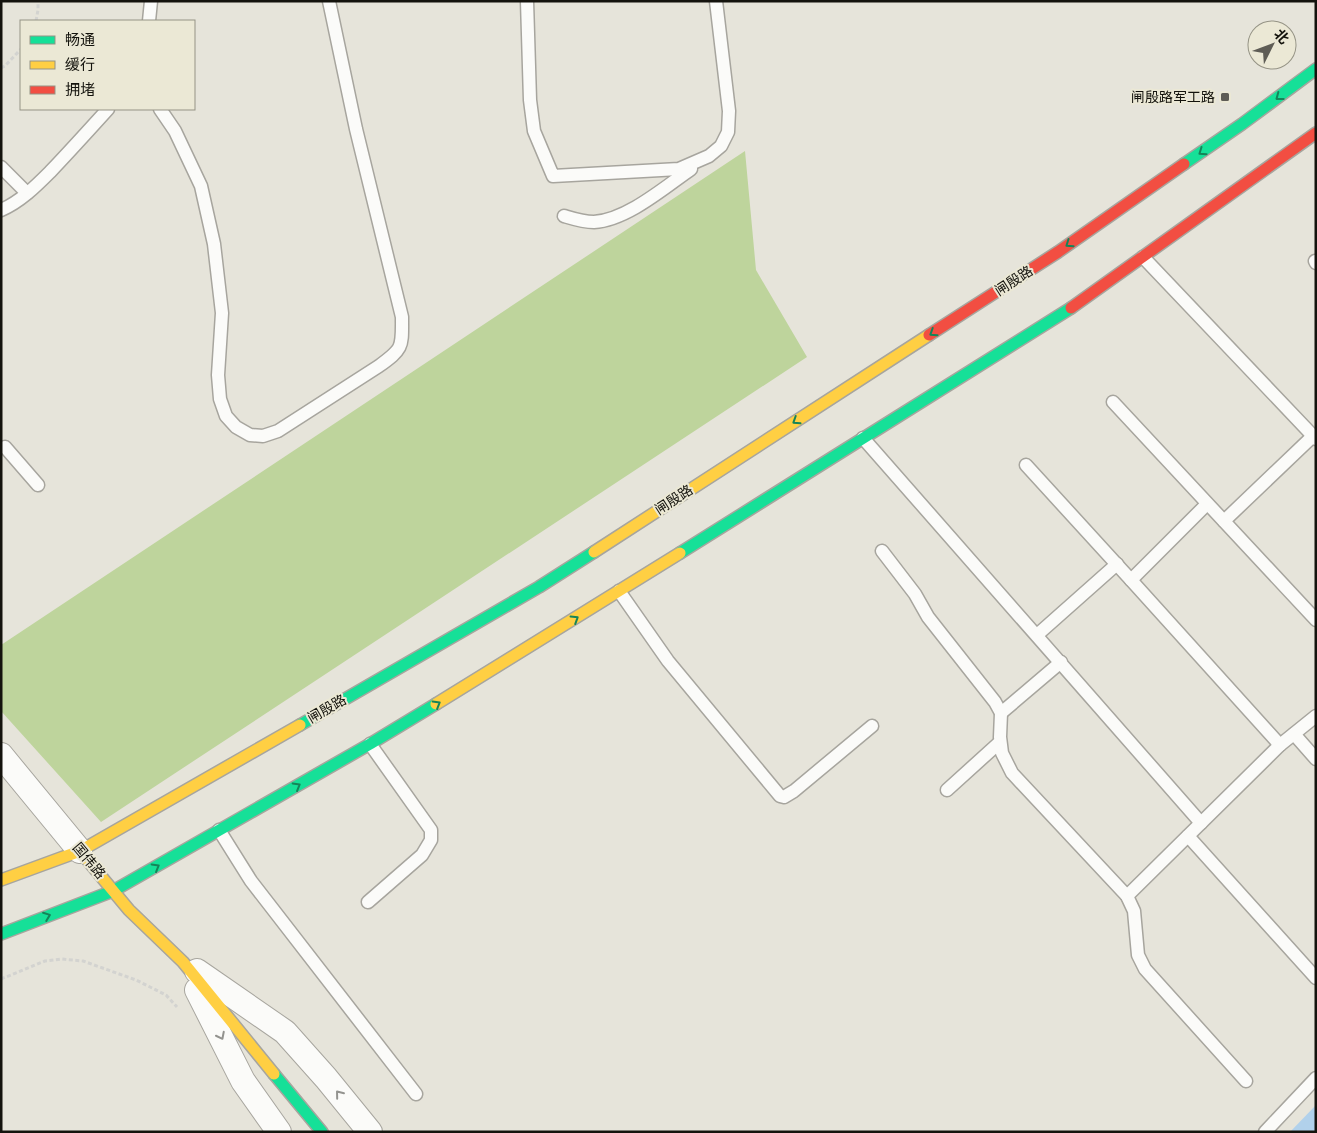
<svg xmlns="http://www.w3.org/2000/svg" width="1317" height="1133" viewBox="0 0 1317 1133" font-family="Figtree,'Noto Sans SC',sans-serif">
<rect width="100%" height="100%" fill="#e6e4da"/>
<polygon fill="#bed49c" points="745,151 756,270 807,357 101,822 1,711 1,645"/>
<polygon fill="#b1d1eb" points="1316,1105 1316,1132 1290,1132"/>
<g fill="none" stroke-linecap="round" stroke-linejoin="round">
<defs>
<g id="lane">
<polyline points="527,1 530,100 534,131 553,176 679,169 709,156 721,146 728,132 729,111 716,1"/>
<polyline points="149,21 151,1"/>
<path d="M 160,109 L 175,131 L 201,186 L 214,244 L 222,313 L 218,375 L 220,399 L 226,416 L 236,427 L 250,435 L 263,436 L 278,431 L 379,366 C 404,348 402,347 402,317 L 356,129 L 329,1"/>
<polyline points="1,167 27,193"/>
<path d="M 1,210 C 20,202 36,186 50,172 C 70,151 89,130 108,109"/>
<path d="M 564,216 C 574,219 583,222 594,222 C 627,220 665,187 691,169"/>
<polyline points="1143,257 1316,439"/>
<polyline points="1315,261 1316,263"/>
<polyline points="1113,402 1316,620"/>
<polyline points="863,438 1201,823"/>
<polyline points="5,447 38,485"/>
<polyline points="1026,465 1131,580 1280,745"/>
<polyline points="1224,521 1313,436"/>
<polyline points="882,551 915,594 928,617 995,702 1001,713 1000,737 1002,753 1012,773 1127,896 1134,911 1138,955 1145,969 1246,1081"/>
<polyline points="1131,580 1207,504"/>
<polyline points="619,591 668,661 780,796 784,797 794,791 872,726"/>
<polyline points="1037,635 1117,564"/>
<polyline points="1001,713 1061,662"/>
<polyline points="1294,734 1316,759"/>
<polyline points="947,790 1000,742"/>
<polyline points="219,830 251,881 416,1094"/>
<polyline points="1188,836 1316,978"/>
<polyline points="1127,896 1280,745 1316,716"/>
<polyline points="368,902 422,855 431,840 431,830 370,744"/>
<polyline points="1265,1132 1316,1078"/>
</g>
<g id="street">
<polyline points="1,755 80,851"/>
<polyline points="197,971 285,1032 326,1078 370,1132"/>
<polyline points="197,990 243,1081 279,1132"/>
</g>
<g id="fast">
<polyline points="1184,164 1242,124 1316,69"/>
<polyline points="680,553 1071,308"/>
<polyline points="300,725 539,587 594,552"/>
<polyline points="1,934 113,891 370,744 436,704"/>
<polyline points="274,1074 322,1132"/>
</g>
<g id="slow">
<polyline points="594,552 929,335"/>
<polyline points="436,704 680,553"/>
<polyline points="80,851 129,910 183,962 274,1074"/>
<polyline points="1,880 80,851 300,725"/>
</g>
<g id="jam">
<polyline points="1071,308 1316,133"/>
<polyline points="929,335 1058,252 1184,164"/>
</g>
</defs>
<use href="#lane" stroke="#a7a59e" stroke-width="15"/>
<use href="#street" stroke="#a7a59e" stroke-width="26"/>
<use href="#fast" stroke="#a7a59e" stroke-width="14"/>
<use href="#slow" stroke="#a7a59e" stroke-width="14"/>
<use href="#jam" stroke="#a7a59e" stroke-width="14"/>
<g stroke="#d3d3d0" stroke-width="3" stroke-dasharray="4 2.5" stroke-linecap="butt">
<polyline points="36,21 38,10 38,1"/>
<polyline points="1,68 5,66 21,49"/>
<polyline points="1,979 45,961 62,959 83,961 136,980 166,995 177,1007"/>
</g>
<use href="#lane" stroke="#fbfbf9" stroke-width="12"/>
<use href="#street" stroke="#fbfbf9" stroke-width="24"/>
<use href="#fast" stroke="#16e098" stroke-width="11"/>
<use href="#slow" stroke="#ffcf43" stroke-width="11"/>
<use href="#jam" stroke="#f24e42" stroke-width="11"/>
</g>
<defs><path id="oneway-chevron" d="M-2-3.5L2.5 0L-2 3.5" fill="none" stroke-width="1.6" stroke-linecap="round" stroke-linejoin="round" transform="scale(1.25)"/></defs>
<g stroke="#158459">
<use href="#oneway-chevron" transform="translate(1279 97) rotate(143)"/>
<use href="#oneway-chevron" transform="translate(1202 152) rotate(145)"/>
<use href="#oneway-chevron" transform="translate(1069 244) rotate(145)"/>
<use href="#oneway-chevron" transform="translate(933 333) rotate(147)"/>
<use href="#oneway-chevron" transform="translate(796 421) rotate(147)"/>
<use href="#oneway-chevron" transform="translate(575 619) rotate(-32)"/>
<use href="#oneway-chevron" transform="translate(437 704) rotate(-31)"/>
<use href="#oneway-chevron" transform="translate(297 786) rotate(-30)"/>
<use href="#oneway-chevron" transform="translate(156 867) rotate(-30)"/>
<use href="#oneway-chevron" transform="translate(47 916) rotate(-21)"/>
</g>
<g stroke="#93938f">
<use href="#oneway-chevron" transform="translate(221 1036) rotate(63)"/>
<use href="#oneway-chevron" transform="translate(339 1094) rotate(-129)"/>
</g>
<rect fill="#5e5c55" stroke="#ebe8d5" stroke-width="2" x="1220" y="92" width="10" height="10" rx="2.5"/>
<g text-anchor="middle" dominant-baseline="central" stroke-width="4" stroke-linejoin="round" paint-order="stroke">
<g font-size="14" fill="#14130d" stroke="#ebe8d5" text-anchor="end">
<text x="1215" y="97">闸殷路军工路</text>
</g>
<g font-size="14" fill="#14130d" stroke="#ebe8d5">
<text transform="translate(1014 281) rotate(-33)">闸殷路</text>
<text transform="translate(674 500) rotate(-33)">闸殷路</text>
<text transform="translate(327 709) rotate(-30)">闸殷路</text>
<text transform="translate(89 861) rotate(50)">国伟路</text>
</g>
</g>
<rect width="1317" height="1133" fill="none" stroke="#14130d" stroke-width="5"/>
<rect x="20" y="20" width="175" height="90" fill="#ebe8d5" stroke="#959385"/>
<rect x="30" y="36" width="25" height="8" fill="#16e098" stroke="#959385"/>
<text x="65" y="45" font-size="15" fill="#14130d">畅通</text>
<rect x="30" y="61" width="25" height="8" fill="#ffcf43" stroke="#959385"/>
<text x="65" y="70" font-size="15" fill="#14130d">缓行</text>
<rect x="30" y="86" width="25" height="8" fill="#f24e42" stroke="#959385"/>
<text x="65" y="95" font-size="15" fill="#14130d">拥堵</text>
<g transform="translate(1272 45) rotate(48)"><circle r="24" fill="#ebe8d5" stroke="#959385"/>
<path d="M0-4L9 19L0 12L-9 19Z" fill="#5e5c55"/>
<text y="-8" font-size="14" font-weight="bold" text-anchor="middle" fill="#14130d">北</text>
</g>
</svg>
